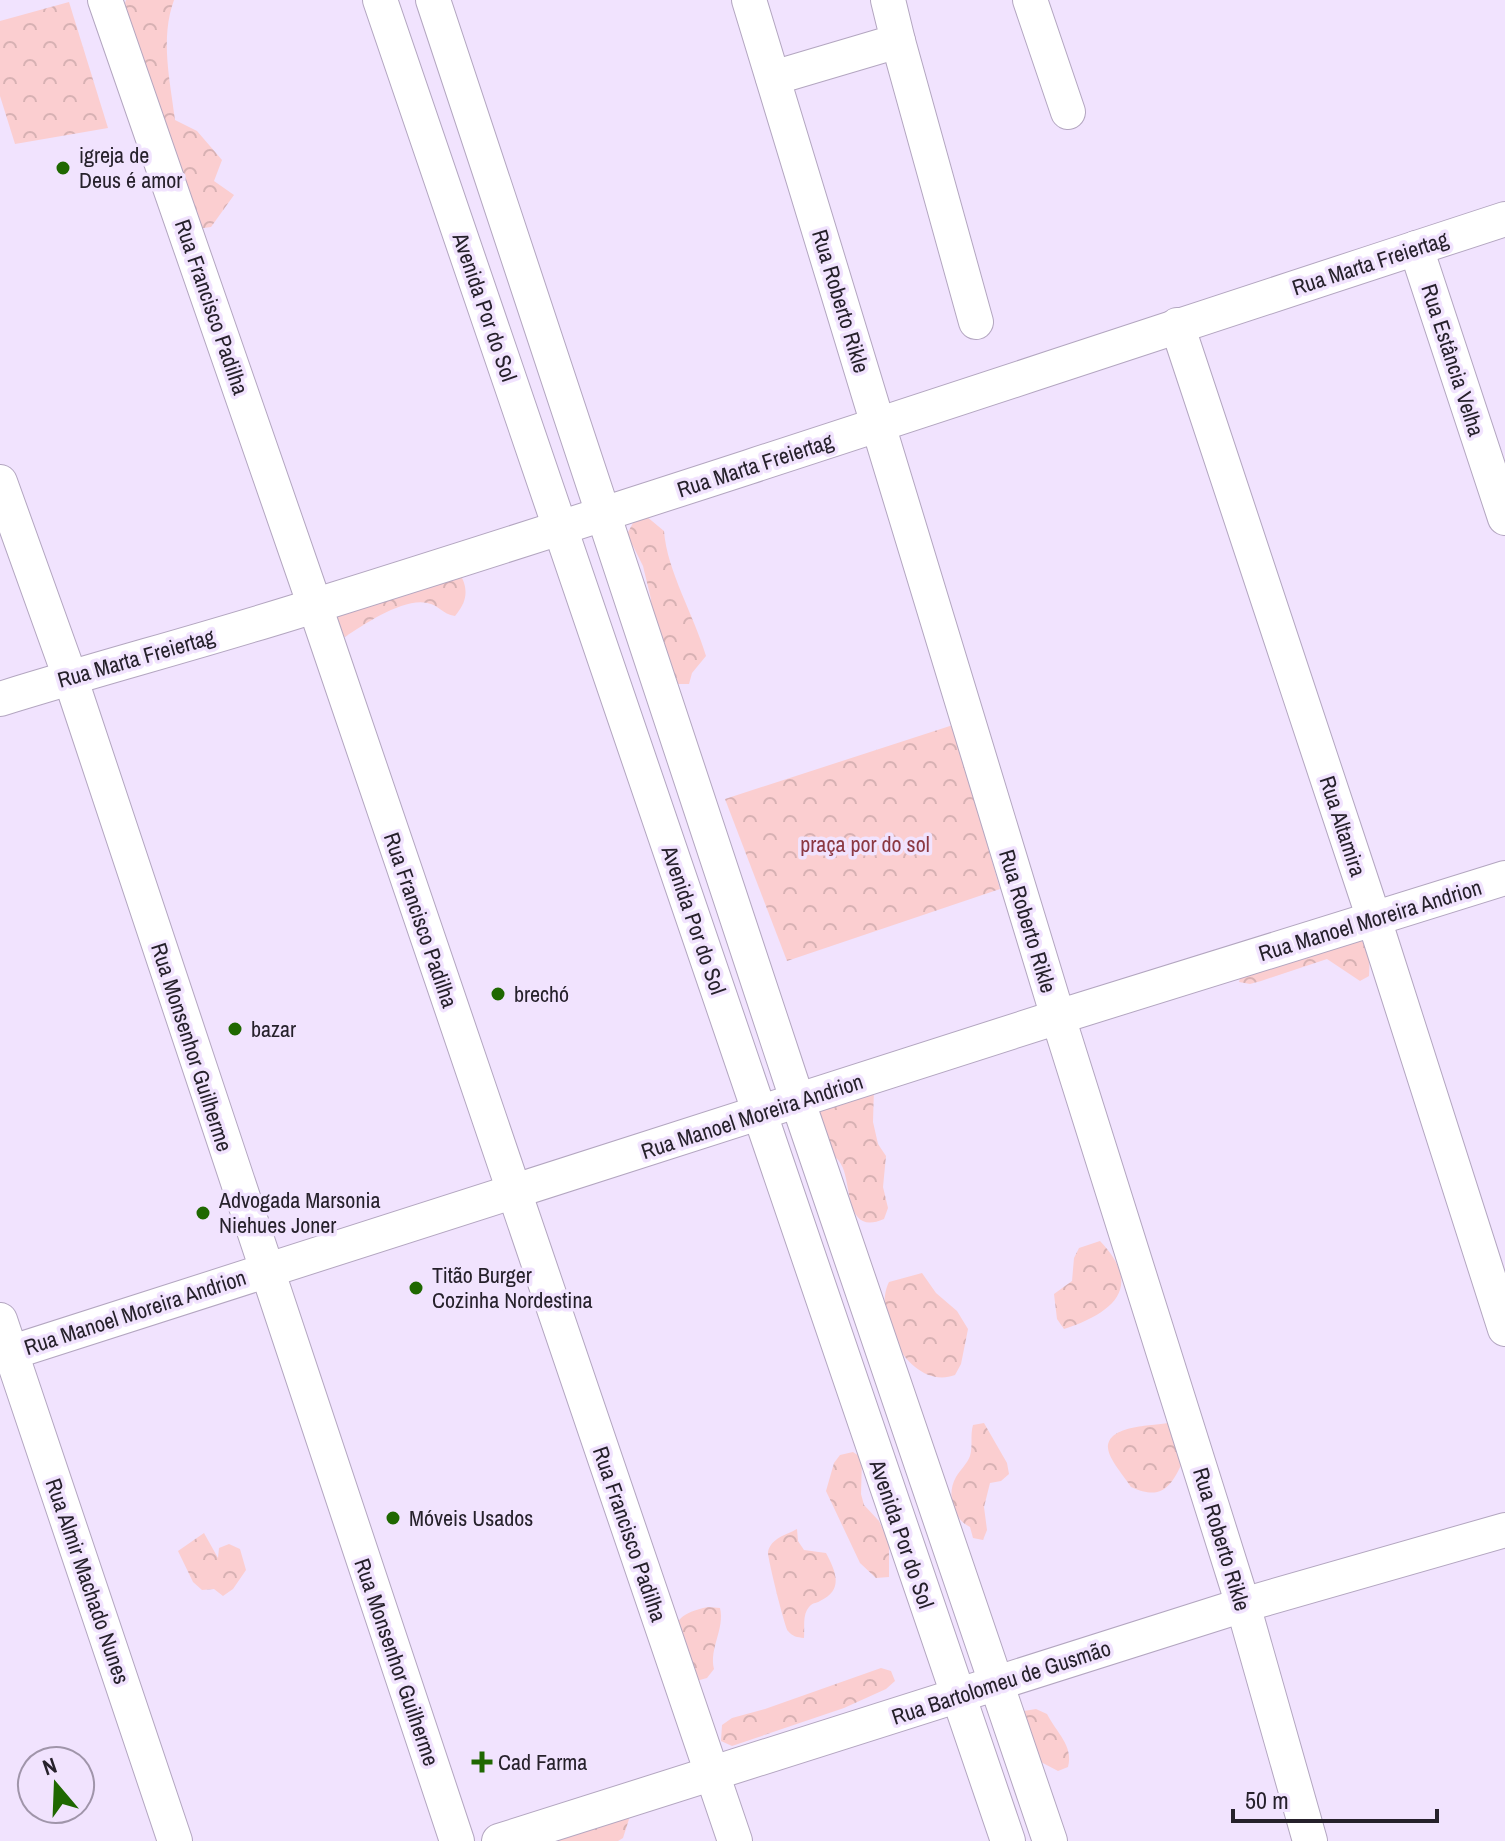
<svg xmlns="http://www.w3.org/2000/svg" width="1505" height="1841" viewBox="0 0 1505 1841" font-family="'Archivo Narrow',sans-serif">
<defs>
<pattern id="forest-crowns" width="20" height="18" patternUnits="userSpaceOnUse" patternTransform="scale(2)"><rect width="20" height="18" fill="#fbced0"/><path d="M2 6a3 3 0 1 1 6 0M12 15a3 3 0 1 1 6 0" fill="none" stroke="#d7b1b3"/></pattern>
</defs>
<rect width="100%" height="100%" fill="#f1e3fe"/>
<g fill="url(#forest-crowns)">
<path d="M 126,0 L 174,0 C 160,38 170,80 175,120 L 197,131 L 222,160 L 214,181 L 234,195 L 211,227 L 181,231 L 115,33 Z"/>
<polygon points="69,2 108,128 15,144 0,96 0,21"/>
<path d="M 646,516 L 664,531 C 667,571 694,615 706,656 L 692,673 L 689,684 L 677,684 L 652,622 L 651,599 L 643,566 L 633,546 L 625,538 L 635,519 Z"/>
<path d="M 460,574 C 469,590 467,602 455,616 C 442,614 439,605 427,603 C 403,598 365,624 345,637 L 335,632 L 339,610 Z"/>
<polygon points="953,725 1000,889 787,961 725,799"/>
<path d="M 1354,935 C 1370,944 1370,958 1369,976 L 1360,981 L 1327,959 L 1261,981 L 1250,984 L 1239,982 L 1242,971 Z"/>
<path d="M 874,1088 L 873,1122 L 878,1144 L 886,1156 L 883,1187 L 888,1208 L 884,1219 C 848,1235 851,1193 844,1171 C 841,1160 832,1155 825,1145 C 816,1131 817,1118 820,1102 Z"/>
<path d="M 1100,1241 C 1145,1288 1112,1313 1064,1329 L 1057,1319 L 1054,1294 L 1072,1281 L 1074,1258 L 1079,1248 Z"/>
<path d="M 922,1273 L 936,1293 L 957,1311 L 968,1329 L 961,1364 L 955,1375 C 911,1392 871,1317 889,1282 Z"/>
<path d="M 984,1423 L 1007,1463 L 1009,1474 L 1001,1481 L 990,1483 L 984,1507 L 987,1530 L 983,1540 L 973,1538 L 970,1527 C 953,1519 946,1494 956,1477 C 960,1470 967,1464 970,1456 C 973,1446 970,1435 973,1425 Z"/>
<path d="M 1168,1423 L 1183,1461 C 1171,1487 1162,1501 1131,1487 C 1125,1477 1109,1460 1108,1448 C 1107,1425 1152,1426 1168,1423 Z"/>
<polygon points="853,1452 862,1458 861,1494 864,1505 879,1521 889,1542 889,1577 876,1578 860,1563 826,1491 834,1463 840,1455"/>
<path d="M 797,1529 L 798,1541 L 804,1550 L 826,1553 C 836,1572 844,1590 820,1601 C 815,1604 813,1602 809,1607 C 802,1615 805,1628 804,1638 C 797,1637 793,1637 788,1631 C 785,1628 767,1556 768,1552 C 771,1538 786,1535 797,1529 Z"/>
<polygon points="204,1533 218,1558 219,1548 229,1544 240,1549 246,1570 233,1589 223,1596 214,1589 202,1590 193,1582 178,1551"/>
<path d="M 708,1607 L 720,1608 C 725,1629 709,1648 714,1669 L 707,1678 L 696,1681 C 680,1644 654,1618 708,1607 Z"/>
<polygon points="881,1668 891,1671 895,1681 886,1689 844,1708 732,1746 721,1741 722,1725 732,1718 765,1709"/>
<path d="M 1036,1709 L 1047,1714 C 1056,1732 1074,1746 1068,1767 L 1058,1771 L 1039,1761 L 1033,1740 L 1021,1723 L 1024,1711 Z"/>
<polygon points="630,1816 623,1838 618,1841 559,1841 557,1836"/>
</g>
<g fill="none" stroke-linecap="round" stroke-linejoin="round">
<defs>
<g id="minor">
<polyline points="105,0 315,606 735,1841"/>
<polyline points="380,0 1008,1841"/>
<polyline points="433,0 798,1102 1050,1841"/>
<polyline points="749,0 1058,1017 1243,1605 1310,1841"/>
<polyline points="1030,0 1068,112"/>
<polyline points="898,41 976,322"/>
<polyline points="773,78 898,41 888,0"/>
<polyline points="1416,248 1505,518"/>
<polyline points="1177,325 1374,919 1505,1329"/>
<polyline points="0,482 70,677 457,1841"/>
<path d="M 0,699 C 106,666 214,638 320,604 C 716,480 1110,348 1505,219"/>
<polyline points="0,1320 175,1841"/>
<polyline points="0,1356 1058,1017 1505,878"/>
<polyline points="499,1841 1243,1605 1505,1530"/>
</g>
</defs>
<use href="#minor" stroke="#b3a6c0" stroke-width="36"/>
<use href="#minor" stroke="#fff" stroke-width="34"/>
</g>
<g fill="#1f6801" stroke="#f1e3fe" stroke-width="3">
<circle cx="63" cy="168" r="8"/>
<circle cx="498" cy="994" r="8"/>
<circle cx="235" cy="1029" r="8"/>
<circle cx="203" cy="1213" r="8"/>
<circle cx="416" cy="1288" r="8"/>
<circle cx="393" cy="1518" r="8"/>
<path d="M478 1750h8v8h8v8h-8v8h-8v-8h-8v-8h8z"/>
</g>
<g text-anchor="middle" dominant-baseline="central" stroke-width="7" stroke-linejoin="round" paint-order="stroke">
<g font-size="22" fill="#26212b" stroke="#f1e3fe" text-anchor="start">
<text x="79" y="155">igreja de<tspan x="79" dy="25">Deus é amor</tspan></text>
<text x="514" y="994">brechó</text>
<text x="251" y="1029">bazar</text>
<text x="219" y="1200">Advogada Marsonia<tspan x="219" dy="25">Niehues Joner</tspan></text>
<text x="432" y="1275">Titão Burger<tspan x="432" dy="25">Cozinha Nordestina</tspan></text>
<text x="409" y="1518">Móveis Usados</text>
<text x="498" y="1762">Cad Farma</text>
</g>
<g font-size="22" fill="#26212b" stroke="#f1e3fe">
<text transform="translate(1370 263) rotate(-18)">Rua Marta Freiertag</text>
<text transform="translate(841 301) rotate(73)">Rua Roberto Rikle</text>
<text transform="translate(212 307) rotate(71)">Rua Francisco Padilha</text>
<text transform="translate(485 307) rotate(71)">Avenida Por do Sol</text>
<text transform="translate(1453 360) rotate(72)">Rua Estância Velha</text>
<text transform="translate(755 465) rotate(-18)">Rua Marta Freiertag</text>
<text transform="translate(136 658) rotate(-16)">Rua Marta Freiertag</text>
<text transform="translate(1343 826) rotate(72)">Rua Altamira</text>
<text transform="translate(421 920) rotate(71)">Rua Francisco Padilha</text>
<text transform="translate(694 920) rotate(71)">Avenida Por do Sol</text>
<text transform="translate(1370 920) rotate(-17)">Rua Manoel Moreira Andrion</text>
<text transform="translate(1028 921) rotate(73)">Rua Roberto Rikle</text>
<text transform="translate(192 1047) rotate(72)">Rua Monsenhor Guilherme</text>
<text transform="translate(752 1116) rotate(-18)">Rua Manoel Moreira Andrion</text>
<text transform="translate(135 1312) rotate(-18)">Rua Manoel Moreira Andrion</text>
<text transform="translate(630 1534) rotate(71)">Rua Francisco Padilha</text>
<text transform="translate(902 1534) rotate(71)">Avenida Por do Sol</text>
<text transform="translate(1222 1539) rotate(73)">Rua Roberto Rikle</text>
<text transform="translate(88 1581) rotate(71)">Rua Almir Machado Nunes</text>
<text transform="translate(397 1662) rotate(71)">Rua Monsenhor Guilherme</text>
<text transform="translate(1001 1682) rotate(-18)">Rua Bartolomeu de Gusmão</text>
</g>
<g font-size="22" fill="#8b3842" stroke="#f1e3fe">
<text x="865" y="844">praça por do sol</text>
</g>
</g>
<g transform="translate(56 1785) rotate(341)"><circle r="38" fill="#f1e3fe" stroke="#a095aa" stroke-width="2"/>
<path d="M0-6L14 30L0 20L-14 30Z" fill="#1f6801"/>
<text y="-12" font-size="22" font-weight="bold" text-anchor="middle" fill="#26212b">N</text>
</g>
<path d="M1233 1809v12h204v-12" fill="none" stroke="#26212b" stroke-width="4"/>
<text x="1245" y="1809" font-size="24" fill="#26212b" stroke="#f1e3fe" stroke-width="6" paint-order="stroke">50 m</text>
</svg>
